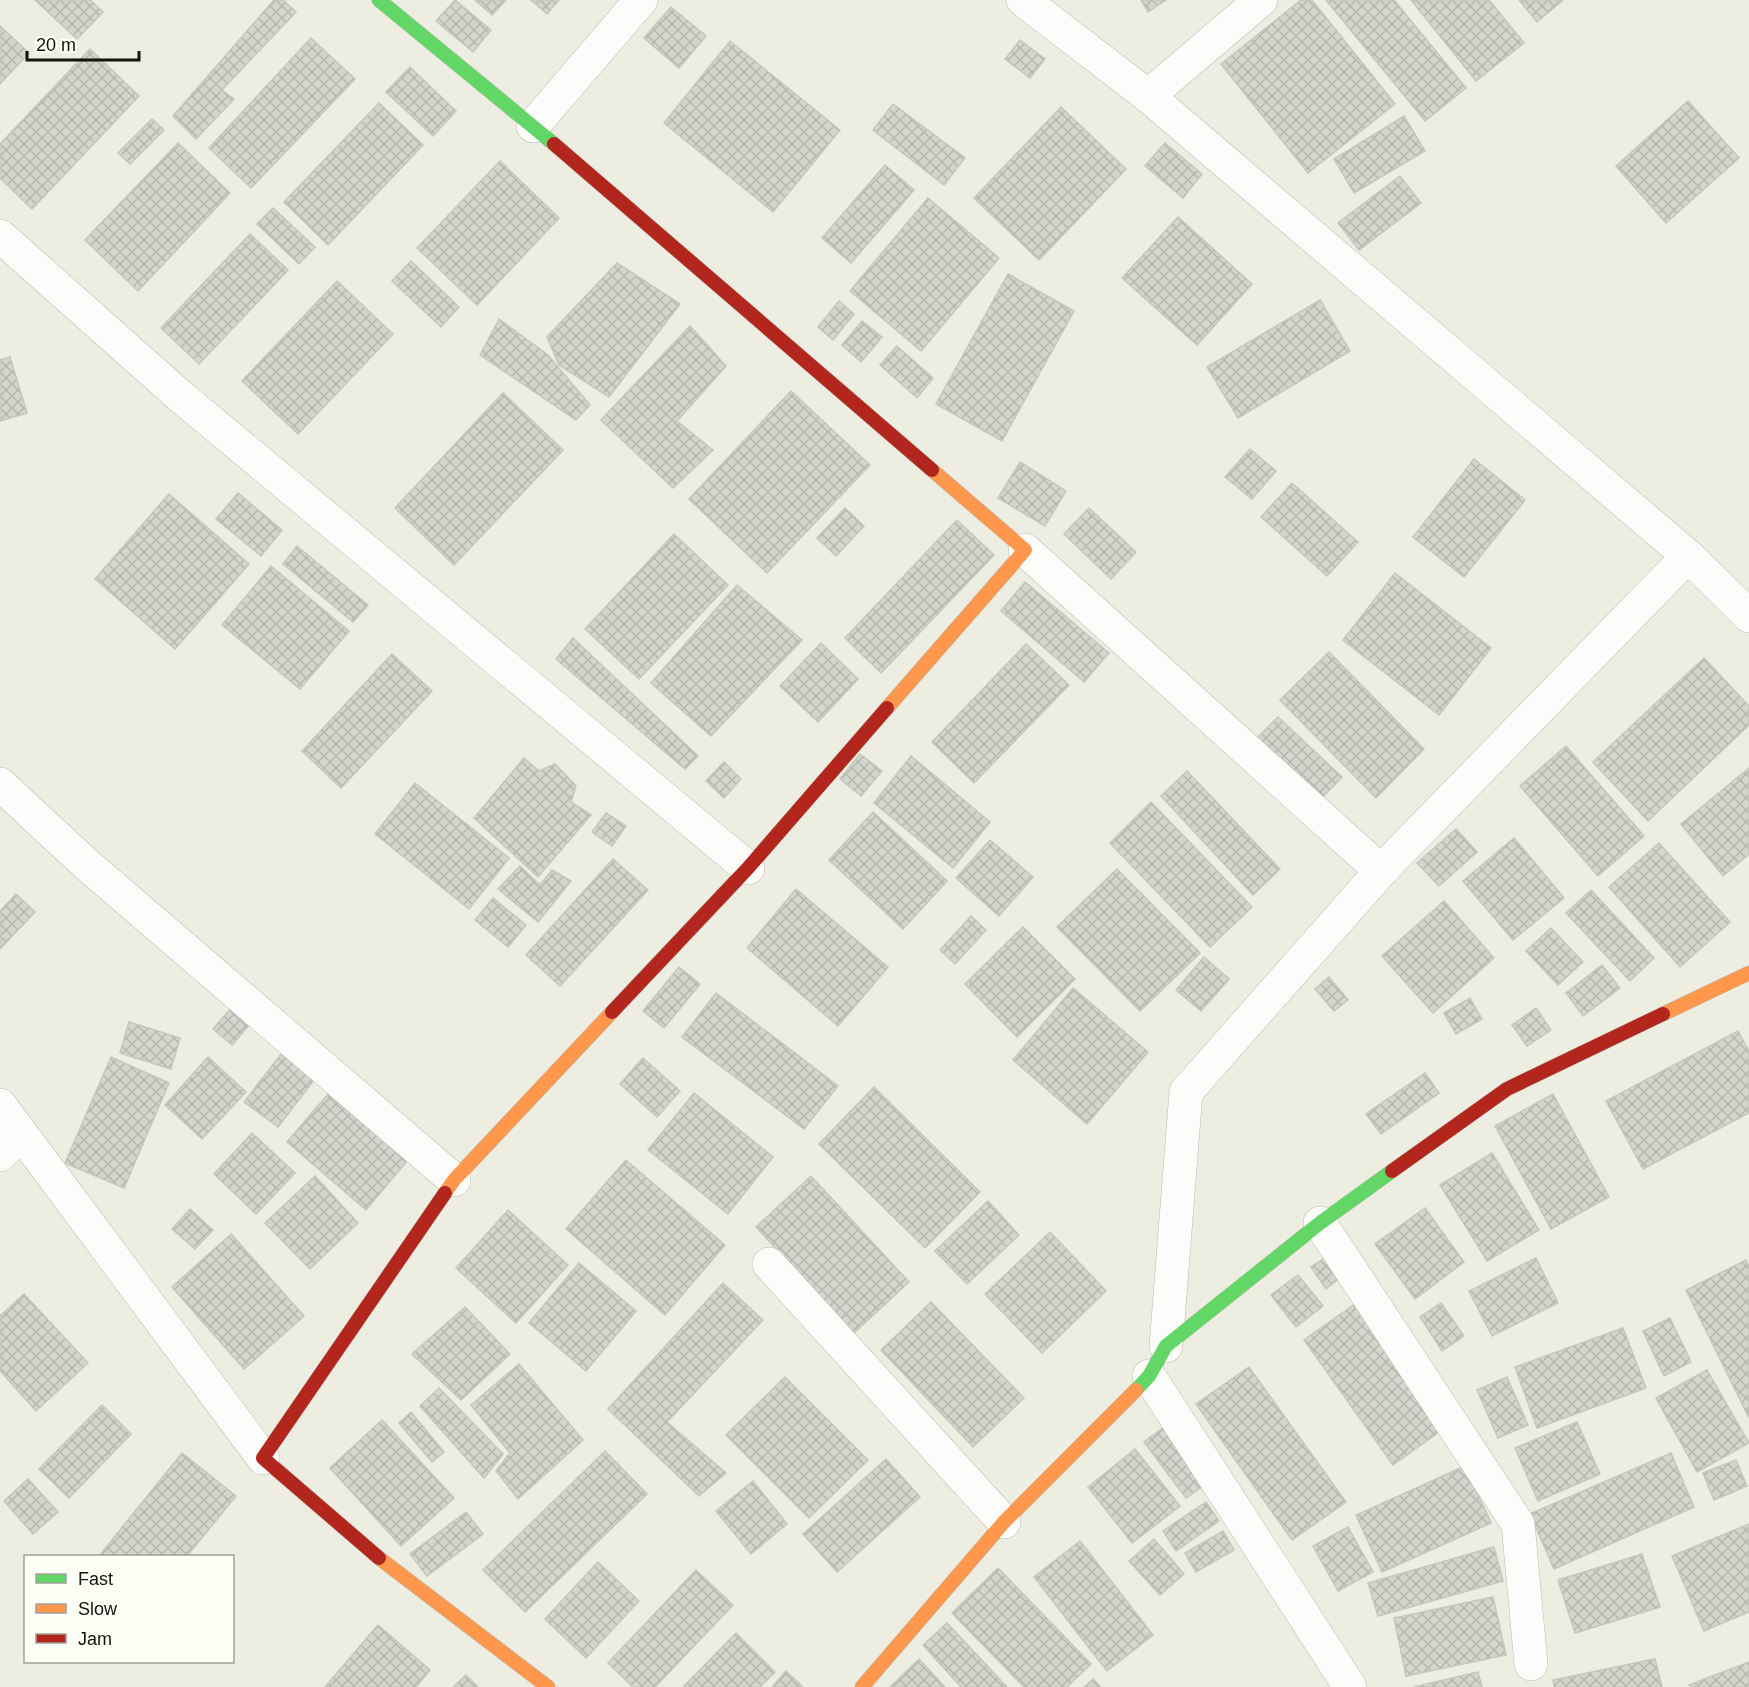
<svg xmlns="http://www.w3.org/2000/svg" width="1749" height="1687" viewBox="0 0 1749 1687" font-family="Helvetica,sans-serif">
<defs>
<pattern id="building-cross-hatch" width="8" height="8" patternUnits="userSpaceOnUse" patternTransform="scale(1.5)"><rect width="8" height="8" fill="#d2d6cc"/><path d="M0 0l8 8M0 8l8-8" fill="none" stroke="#b3b7ae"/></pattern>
</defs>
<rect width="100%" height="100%" fill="#edeee1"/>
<g fill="url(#building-cross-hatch)" stroke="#c4c7be" stroke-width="1.5">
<polygon points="35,0 90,0 103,12 77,39"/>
<polygon points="274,0 283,0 296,12 222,90 234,99 196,139 173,116"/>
<polygon points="455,0 491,30 473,52 436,21"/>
<polygon points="475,0 506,0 492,15"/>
<polygon points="531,0 559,0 547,14"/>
<polygon points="1141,0 1166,0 1148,12"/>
<polygon points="1301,0 1312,0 1395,104 1308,173 1221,64"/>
<polygon points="1326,0 1394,0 1466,88 1425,121"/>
<polygon points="1411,0 1489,0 1524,43 1476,81"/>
<polygon points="1519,0 1563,0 1537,22"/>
<polygon points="671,7 706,36 679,68 644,38"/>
<polygon points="0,26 29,53 0,84"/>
<polygon points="311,38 355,79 251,188 209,148"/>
<polygon points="1020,40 1045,59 1030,78 1005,59"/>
<polygon points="730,41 840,130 773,212 664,123"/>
<polygon points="90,49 139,96 32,209 0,178 0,144"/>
<polygon points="410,67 456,111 433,136 386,92"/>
<polygon points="1688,101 1739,158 1666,223 1616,166"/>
<polygon points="379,103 423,145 328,245 284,202"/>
<polygon points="893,104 965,158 944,185 873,130"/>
<polygon points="1061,107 1126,169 1039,260 974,198"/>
<polygon points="1404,116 1425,151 1354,193 1334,159"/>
<polygon points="152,119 164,130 130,164 118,153"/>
<polygon points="178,143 230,193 138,291 85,240"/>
<polygon points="1165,143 1202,174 1183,198 1145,166"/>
<polygon points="500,161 559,218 477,305 417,248"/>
<polygon points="885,165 914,190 851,263 822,238"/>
<polygon points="1400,176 1421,203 1359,250 1338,223"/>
<polygon points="928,198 999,258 921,351 850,291"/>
<polygon points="273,208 315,247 299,264 257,224"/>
<polygon points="1178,217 1252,284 1197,345 1122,278"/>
<polygon points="250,234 288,270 199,364 161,328"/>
<polygon points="411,261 459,307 441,327 392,281"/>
<polygon points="617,263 680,304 609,397 559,365 547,337"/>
<polygon points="1008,274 1074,311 1002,441 936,404"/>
<polygon points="337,281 393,334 298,434 242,381"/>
<polygon points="1320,300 1350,351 1238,418 1207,367"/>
<polygon points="839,301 854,314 833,340 818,327"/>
<polygon points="499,319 548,355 590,405 576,420 480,355"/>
<polygon points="862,321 882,337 861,362 842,345"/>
<polygon points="690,326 726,366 677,421 713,450 673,488 601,420"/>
<polygon points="897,346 933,378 917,398 880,365"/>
<polygon points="10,357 27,413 0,421 0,360"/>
<polygon points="791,391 870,465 767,573 689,499"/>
<polygon points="503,393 563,450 454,565 395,508"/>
<polygon points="1250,449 1276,471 1252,499 1225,477"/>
<polygon points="1474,459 1525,500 1464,577 1413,537"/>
<polygon points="1020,462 1066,491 1045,526 998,498"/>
<polygon points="1292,483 1358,542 1327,576 1261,517"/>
<polygon points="238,493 282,530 261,556 216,519"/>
<polygon points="169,494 249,564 175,649 95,579"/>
<polygon points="845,508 864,526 836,556 817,538"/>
<polygon points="1089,508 1136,552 1111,579 1064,534"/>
<polygon points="957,520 994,555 881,673 845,638"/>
<polygon points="674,534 728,585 639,679 585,629"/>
<polygon points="297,546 368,605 353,622 283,564"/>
<polygon points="271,566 349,631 300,689 222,625"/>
<polygon points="1395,573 1491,648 1439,715 1343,640"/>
<polygon points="1025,582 1109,653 1084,682 1001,611"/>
<polygon points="737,585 802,640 711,736 651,683"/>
<polygon points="573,638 698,756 685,769 556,659"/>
<polygon points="821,643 858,679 818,722 780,686"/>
<polygon points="1026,644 1069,685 974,783 932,742"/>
<polygon points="1329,652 1424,749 1376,798 1280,700"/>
<polygon points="392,654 432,691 341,788 302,751"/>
<polygon points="1704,658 1749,706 1749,725 1648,821 1593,762"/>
<polygon points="1278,717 1342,777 1322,798 1257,738"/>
<polygon points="1566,746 1644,836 1598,876 1520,786"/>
<polygon points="860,754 882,771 861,796 840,779"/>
<polygon points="911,756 990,822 953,868 874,803"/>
<polygon points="524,758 539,771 555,764 576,786 571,802 591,815 538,877 474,818"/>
<polygon points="724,762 741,779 724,798 706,781"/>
<polygon points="1749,768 1749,854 1723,876 1681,824"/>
<polygon points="1187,771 1280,869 1253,895 1161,796"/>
<polygon points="415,783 509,858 469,909 375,834"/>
<polygon points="1151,802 1252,907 1210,947 1110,843"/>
<polygon points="873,812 947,881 903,929 829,860"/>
<polygon points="606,813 626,826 612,846 592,832"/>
<polygon points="1456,829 1477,852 1439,886 1417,863"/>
<polygon points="1514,838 1564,898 1513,940 1463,881"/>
<polygon points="990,840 1033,877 999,916 956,878"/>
<polygon points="1659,843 1730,922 1680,967 1609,887"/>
<polygon points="613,859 648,890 560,986 526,955"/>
<polygon points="520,866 540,885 552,870 571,881 538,922 498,889"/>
<polygon points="1117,869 1200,953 1140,1011 1057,927"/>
<polygon points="796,889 888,967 838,1026 747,948"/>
<polygon points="1591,890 1654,958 1630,981 1566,913"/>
<polygon points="16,894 35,912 0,949 0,911"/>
<polygon points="493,898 526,925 508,947 475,920"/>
<polygon points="1444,901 1494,958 1433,1013 1382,956"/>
<polygon points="971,916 986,930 955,964 940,950"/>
<polygon points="1023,927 1075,979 1017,1037 965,984"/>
<polygon points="1551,928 1583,962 1558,985 1526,951"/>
<polygon points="1204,957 1229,979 1201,1011 1176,990"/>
<polygon points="1602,965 1620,988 1583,1016 1566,993"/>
<polygon points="679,967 700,984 664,1028 643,1011"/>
<polygon points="1329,977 1348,1000 1334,1011 1315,989"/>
<polygon points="1073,988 1148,1052 1087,1124 1013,1060"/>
<polygon points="716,993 838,1086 804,1129 682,1037"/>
<polygon points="1470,998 1482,1019 1456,1034 1444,1013"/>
<polygon points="232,1007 251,1023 232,1045 213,1029"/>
<polygon points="1536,1008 1551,1030 1527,1046 1512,1025"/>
<polygon points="129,1022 180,1038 171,1069 120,1053"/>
<polygon points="1738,1031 1749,1051 1749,1113 1643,1169 1606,1101"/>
<polygon points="281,1054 315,1079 278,1127 244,1102"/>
<polygon points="111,1057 169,1083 124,1188 65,1163"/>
<polygon points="208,1057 246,1092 202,1139 165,1105"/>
<polygon points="643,1058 680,1091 657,1117 620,1084"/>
<polygon points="1425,1073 1439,1093 1381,1134 1366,1114"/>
<polygon points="874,1087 980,1192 925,1248 819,1144"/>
<polygon points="694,1093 773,1157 728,1214 648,1150"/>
<polygon points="328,1094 407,1161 366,1210 287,1142"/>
<polygon points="1553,1094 1609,1197 1551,1229 1495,1126"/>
<polygon points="252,1133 295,1173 256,1214 214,1174"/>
<polygon points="1492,1153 1539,1230 1487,1261 1440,1185"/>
<polygon points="626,1160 725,1245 665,1315 566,1229"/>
<polygon points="315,1176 358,1223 310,1269 265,1223"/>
<polygon points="811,1176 909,1282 854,1333 756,1227"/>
<polygon points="988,1201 1019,1235 967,1284 935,1251"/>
<polygon points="1425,1208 1464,1262 1415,1299 1375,1244"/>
<polygon points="190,1209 213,1230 195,1249 172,1229"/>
<polygon points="508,1210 568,1265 516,1323 456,1268"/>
<polygon points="1050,1232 1106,1291 1042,1353 985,1294"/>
<polygon points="231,1234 304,1316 244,1369 172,1287"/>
<polygon points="1326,1257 1340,1278 1326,1289 1311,1267"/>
<polygon points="1536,1258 1558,1303 1492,1336 1469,1291"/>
<polygon points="1746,1260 1749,1267 1749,1418 1686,1290"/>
<polygon points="579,1263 636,1311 586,1371 529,1323"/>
<polygon points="1298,1275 1323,1306 1296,1327 1271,1295"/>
<polygon points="723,1283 763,1320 667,1422 726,1473 699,1496 608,1409"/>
<polygon points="24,1294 88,1363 36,1411 0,1371 0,1316"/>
<polygon points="931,1302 1024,1398 973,1447 881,1350"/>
<polygon points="1441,1303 1464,1336 1442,1351 1420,1317"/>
<polygon points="1355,1304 1443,1429 1393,1465 1304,1340"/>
<polygon points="465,1307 510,1354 461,1400 412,1354"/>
<polygon points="1670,1318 1691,1362 1664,1376 1643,1331"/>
<polygon points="1623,1328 1646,1388 1537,1428 1515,1367"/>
<polygon points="519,1364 583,1440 518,1499 496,1471 510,1453 471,1405"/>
<polygon points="1249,1367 1346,1502 1292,1540 1196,1404"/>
<polygon points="1707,1370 1749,1443 1697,1472 1656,1398"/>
<polygon points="785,1377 868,1460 809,1518 726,1435"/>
<polygon points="1507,1377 1528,1425 1498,1438 1477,1390"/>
<polygon points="439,1388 503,1454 484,1478 420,1406"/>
<polygon points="102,1405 131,1434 69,1498 39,1469"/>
<polygon points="411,1412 444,1452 432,1462 399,1423"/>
<polygon points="382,1420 454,1498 401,1546 330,1468"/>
<polygon points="1577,1422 1600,1474 1538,1501 1515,1448"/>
<polygon points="1164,1427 1206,1484 1186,1498 1144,1442"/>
<polygon points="1135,1449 1180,1506 1132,1543 1088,1487"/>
<polygon points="605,1451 647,1494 525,1612 483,1570"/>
<polygon points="182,1453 236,1496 187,1556 99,1556"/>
<polygon points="1671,1453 1694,1507 1554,1569 1530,1514"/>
<polygon points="886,1459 920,1497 837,1572 803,1534"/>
<polygon points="1736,1460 1747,1486 1714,1500 1703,1473"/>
<polygon points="1465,1466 1491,1523 1382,1572 1356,1515"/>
<polygon points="28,1479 58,1512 33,1534 4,1501"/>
<polygon points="753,1481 787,1524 751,1554 716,1511"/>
<polygon points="1206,1502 1219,1521 1176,1551 1163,1531"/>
<polygon points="466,1512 483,1534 427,1576 410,1554"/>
<polygon points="1749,1524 1749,1612 1704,1631 1672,1556"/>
<polygon points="1348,1527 1373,1572 1338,1591 1313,1546"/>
<polygon points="1223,1531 1234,1550 1196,1572 1185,1553"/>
<polygon points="1154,1539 1184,1574 1160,1595 1129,1561"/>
<polygon points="1080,1541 1153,1635 1107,1671 1034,1577"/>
<polygon points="1494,1547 1503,1581 1378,1616 1368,1583"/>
<polygon points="1642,1554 1660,1607 1575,1633 1558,1580"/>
<polygon points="598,1562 639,1601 586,1658 545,1619"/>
<polygon points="998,1568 1091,1664 1067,1687 1024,1687 952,1613"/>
<polygon points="696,1570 733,1605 655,1687 633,1687 608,1663"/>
<polygon points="1493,1597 1506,1655 1406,1676 1394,1618"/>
<polygon points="947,1623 1007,1687 961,1687 923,1645"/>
<polygon points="378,1625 430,1670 416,1687 325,1687"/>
<polygon points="736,1633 775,1672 760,1687 683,1687"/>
<polygon points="919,1659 945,1687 890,1687"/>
<polygon points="1655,1659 1662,1687 1554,1687 1553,1680"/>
<polygon points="1749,1662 1749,1687 1690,1687 1689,1685"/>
<polygon points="786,1671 803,1687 772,1687"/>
<polygon points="1478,1672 1482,1687 1414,1687"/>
<polygon points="466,1675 478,1687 453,1687"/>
<polygon points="1093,1679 1101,1687 1084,1687"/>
</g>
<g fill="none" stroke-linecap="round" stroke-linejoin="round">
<defs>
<g id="street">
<polyline points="1023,0 1148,96 1688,556 1749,616"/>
<polyline points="1148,96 1261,0"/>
<polyline points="533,126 641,0"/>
<polyline points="0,236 180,396 748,868"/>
<polyline points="1025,550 1381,871"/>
<polyline points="0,784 85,863 454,1180"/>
<polyline points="0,1105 263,1458"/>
<polyline points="0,1155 21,1134"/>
<polyline points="1320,1223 1518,1524 1531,1664"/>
<polyline points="769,1264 1004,1522"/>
<polyline points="1166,1346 1186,1092 1381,871 1688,556"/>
<polyline points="1149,1376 1350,1687"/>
</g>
<g id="fast">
<polyline points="379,0 554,144"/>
<polyline points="1136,1390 1149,1376 1166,1346 1320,1223 1392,1171"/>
</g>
<g id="slow">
<polyline points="887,708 1025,550 932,470"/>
<polyline points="1663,1014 1749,973"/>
<polyline points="445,1193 454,1180 612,1012"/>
<polyline points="379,1558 548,1687"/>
<polyline points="862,1687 1004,1522 1136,1390"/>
</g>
<g id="jam">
<polyline points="554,144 932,470"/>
<polyline points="612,1012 748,868 887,708"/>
<polyline points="1392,1171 1507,1089 1663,1014"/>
<polyline points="379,1558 263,1458 445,1193"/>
</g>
</defs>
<use href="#street" stroke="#bcbcb2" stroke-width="34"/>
<use href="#fast" stroke="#bcbcb2" stroke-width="15"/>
<use href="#slow" stroke="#bcbcb2" stroke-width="15"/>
<use href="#jam" stroke="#bcbcb2" stroke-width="15"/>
<use href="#street" stroke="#fcfcfa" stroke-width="33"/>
<use href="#fast" stroke="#63d668" stroke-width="14"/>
<use href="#slow" stroke="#ff974d" stroke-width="14"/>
<use href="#jam" stroke="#b3261e" stroke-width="14"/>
</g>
<rect x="24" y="1555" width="210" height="108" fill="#fefff6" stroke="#a0a198" stroke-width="1.5"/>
<rect x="36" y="1574" width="30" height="9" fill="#63d668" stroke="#a0a198" stroke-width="1.5"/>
<text x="78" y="1585" font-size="18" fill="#13130b">Fast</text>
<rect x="36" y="1604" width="30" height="9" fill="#ff974d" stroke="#a0a198" stroke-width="1.5"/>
<text x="78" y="1615" font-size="18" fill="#13130b">Slow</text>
<rect x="36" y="1634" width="30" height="9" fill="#b3261e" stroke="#a0a198" stroke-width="1.5"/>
<text x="78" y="1645" font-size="18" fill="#13130b">Jam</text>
<path d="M27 51v9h112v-9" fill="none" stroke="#13130b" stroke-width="3"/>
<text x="36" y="51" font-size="18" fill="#13130b" stroke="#fefff6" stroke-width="4.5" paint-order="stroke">20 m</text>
</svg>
